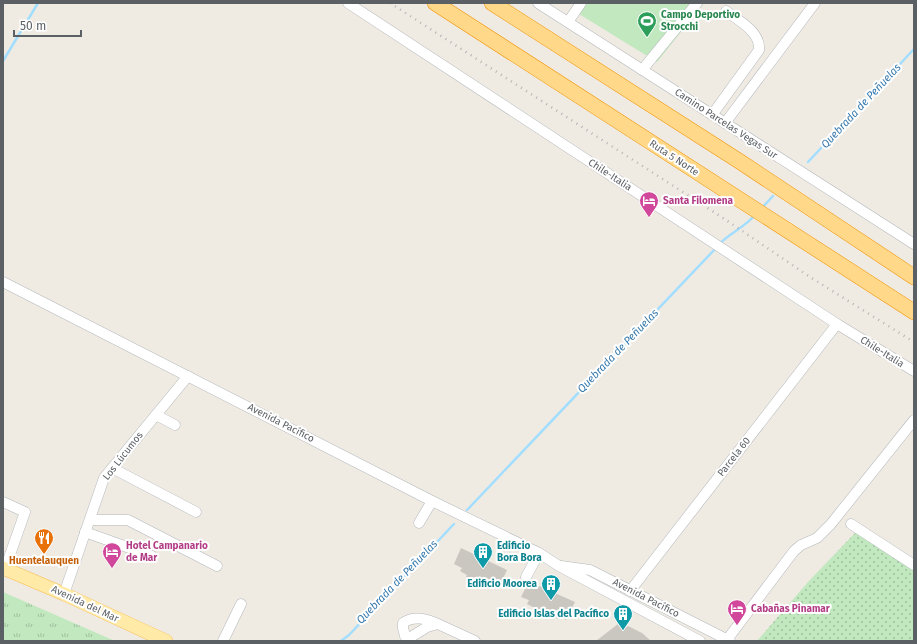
<svg xmlns="http://www.w3.org/2000/svg" width="917" height="644" viewBox="0 0 917 644" font-family="'Fira Sans',sans-serif">
<defs>
<pattern id="grass-dots" width="8" height="8" patternUnits="userSpaceOnUse"><rect width="8" height="8" fill="#c1e8be"/><path d="M2 2h.1M6 6h.1" fill="none" stroke="#a0bf9e" stroke-width="1.8" stroke-linecap="round"/></pattern>
<pattern id="park-tufts" width="24" height="20" patternUnits="userSpaceOnUse"><rect width="24" height="20" fill="#c1e8be"/><path d="M3 7l-1-3M5 7V3M7 7l1-3M15 17l-1-3M17 17v-4M19 17l1-3" fill="none" stroke="#a0bf9e"/></pattern>
</defs>
<rect width="100%" height="100%" fill="#efebe3"/>
<polygon fill="url(#grass-dots)" points="857,531 914,567 914,641 757,641 808,582"/>
<polygon fill="url(#park-tufts)" points="3,592 115,641 3,641"/>
<polygon fill="#c1e8be" points="586,3 704,3 657,62 579,14"/>
<g fill="none" stroke-linecap="round" stroke-linejoin="round">
<g stroke="#a3deff" stroke-width="2.5">
<polyline points="3,61 38,3"/>
<polyline points="808,162 914,49"/>
<polyline points="761,209 773,196"/>
<path d="M 719,244 C 730,233 745,227 755,215"/>
<polyline points="467,510 716,248"/>
<polyline points="341,641 349,635 454,524"/>
</g>
</g>
<g fill="#cac6c0">
<polygon points="461,548 507,570 499,587 492,584 491,586 484,583 483,585 466,577 467,575 460,571 462,568 454,564"/>
<polygon points="530,582 575,602 566,620 559,616 558,619 551,615 550,617 534,610 535,608 527,604 529,600 521,597 528,583"/>
<polygon points="618,624 623,630 628,626 642,633 651,641 596,641"/>
</g>
<g fill="none" stroke-linecap="round" stroke-linejoin="round">
<defs>
<g id="minor">
<polyline points="348,3 837,324 914,371"/>
<polyline points="538,3 914,244"/>
<polyline points="568,22 581,3"/>
<polyline points="642,70 697,3"/>
<path d="M 712,115 L 759,50 C 761,32 739,21 726,11"/>
<polyline points="725,123 815,3"/>
<polyline points="3,282 432,501 539,553 559,566 700,641"/>
<polyline points="156,415 175,425"/>
<polyline points="112,468 196,512"/>
<polyline points="3,502 25,512 5,569"/>
<polyline points="90,520 128,520 217,566"/>
<polyline points="419,523 432,501"/>
<polyline points="851,524 914,565"/>
<polyline points="85,532 152,556"/>
<polyline points="561,566 590,570 730,641"/>
<polyline points="526,577 539,553"/>
<polyline points="630,591 837,324"/>
<polyline points="64,594 104,478 188,376"/>
<path d="M 438,624 L 427,627 L 411,637 L 405,636 L 403,628 L 403,623 C 413,615 428,619 438,624 L 475,641"/>
<polyline points="223,641 241,604"/>
<polyline points="726,641 794,551 801,545 817,538 831,524 914,420"/>
</g>
<polyline id="major" points="3,568 64,594 166,641"/>
<g id="highway">
<polyline points="435,3 914,312"/>
<polyline points="492,3 739,161 914,277"/>
</g>
</defs>
<use href="#minor" stroke="#b4b7bb" stroke-width="11"/>
<use href="#major" stroke="#fabd52" stroke-width="14"/>
<use href="#highway" stroke="#f29300" stroke-width="16"/>
<use href="#minor" stroke="#fff" stroke-width="10"/>
<use href="#major" stroke="#ffeaa8" stroke-width="13"/>
<use href="#highway" stroke="#ffd88a" stroke-width="15"/>
<polyline stroke="#b3b4b5" stroke-width="2.5" stroke-dasharray="1 5" stroke-linecap="butt" points="390,3 723,218 810,277 914,342"/>
</g>
<defs>
<symbol id="stadium-pin" viewBox="-11 -11 22 30"><path d="M0 17L-7.5 6A9.5 9.5 0 1 1 7.5 6Z" fill="#2e9e5b" stroke="#fff"/><path d="M0-5a6.5 5 0 1 0 0 10a6.5 5 0 1 0 0-10ZM-3.5-1.8h7v3.6h-7Z" fill="#fff"/></symbol>
<symbol id="hotel-pin" viewBox="-11 -11 22 30"><path d="M0 17L-7.5 6A9.5 9.5 0 1 1 7.5 6Z" fill="#d1479c" stroke="#fff"/><path d="M-6-4.5h1.5V1H6V5H4.5V3h-9V5H-6ZM-4 0a1.8 1.8 0 1 1 3.6 0ZM.5 0V-2.5h3Q6-2.5 6 0Z" fill="#fff"/></symbol>
<symbol id="restaurant-pin" viewBox="-11 -11 22 30"><path d="M0 17L-7.5 6A9.5 9.5 0 1 1 7.5 6Z" fill="#e8710a" stroke="#fff"/><path d="M-5-6h1v4h1v-4h1v4h1v-4h1v5L-1.5 .5V6h-2V.5L-5-1ZM5-6V6H3V1.5H1.5Q1.5-4 5-6Z" fill="#fff"/></symbol>
<symbol id="building-pin" viewBox="-11 -11 22 30"><path d="M0 17L-7.5 6A9.5 9.5 0 1 1 7.5 6Z" fill="#0f9aa8" stroke="#fff"/><path d="M-4-6H4V6H1V3H-1V6H-4ZM-2.5-4.3h1.7v1.8h-1.7ZM.8-4.3h1.7v1.8H.8ZM-2.5-1h1.7V.8h-1.7ZM.8-1h1.7V.8H.8Z" fill="#fff"/></symbol>
</defs>
<g fill-rule="evenodd">
<use href="#stadium-pin" x="636" y="10" width="22" height="30"/>
<use href="#hotel-pin" x="638" y="190" width="22" height="30"/>
<use href="#restaurant-pin" x="33" y="527" width="22" height="30"/>
<use href="#hotel-pin" x="101" y="541" width="22" height="30"/>
<use href="#building-pin" x="472" y="541" width="22" height="30"/>
<use href="#building-pin" x="540" y="573" width="22" height="30"/>
<use href="#hotel-pin" x="726" y="598" width="22" height="30"/>
<use href="#building-pin" x="612" y="603" width="22" height="30"/>
</g>
<g text-anchor="middle" dominant-baseline="central" stroke-width="4" stroke-linejoin="round" paint-order="stroke">
<g font-size="10" font-weight="bold" fill="#27864d" stroke="#fff" text-anchor="start">
<text x="661" y="15">Campo Deportivo<tspan x="661" dy="12">Strocchi</tspan></text>
</g>
<g font-size="10" fill="#5b6065" stroke="#fff">
<text transform="translate(726 124) rotate(33)">Camino Parcelas Vegas Sur</text>
<text transform="translate(674 158) rotate(33)">Ruta 5 Norte</text>
<text transform="translate(610 175) rotate(33)">Chile-Italia</text>
<text transform="translate(882 352) rotate(32)">Chile-Italia</text>
<text transform="translate(281 423) rotate(27)">Avenida Pacífico</text>
<text transform="translate(123 456) rotate(-52)">Los Lúcumos</text>
<text transform="translate(734 457) rotate(-52)">Parcela 60</text>
<text transform="translate(646 598) rotate(27)">Avenida Pacífico</text>
<text transform="translate(85 604) rotate(25)">Avenida del Mar</text>
</g>
<g font-size="10" font-weight="bold" fill="#b23c85" stroke="#fff" text-anchor="start">
<text x="663" y="201">Santa Filomena</text>
<text x="126" y="546">Hotel Campanario<tspan x="126" dy="12">de Mar</tspan></text>
<text x="751" y="609">Cabañas Pinamar</text>
</g>
<g font-size="10" font-weight="bold" fill="#0d838f" stroke="#fff" text-anchor="end">
<text x="497" y="546" text-anchor="start">Edificio<tspan x="497" dy="12">Bora Bora</tspan></text>
<text x="537" y="584">Edificio Moorea</text>
<text x="609" y="614">Edificio Islas del Pacífico</text>
</g>
<g font-size="10" font-weight="bold" fill="#c56008" stroke="#fff">
<text x="44" y="561">Huentelauquen</text>
</g>
<g font-size="11" font-style="italic" fill="#377aae" stroke="#fff">
<text transform="translate(861 106) rotate(-47)">Quebrada de Peñuelas</text>
<text transform="translate(618 351) rotate(-46)">Quebrada de Peñuelas</text>
<text transform="translate(397 582) rotate(-46)">Quebrada de Peñuelas</text>
</g>
</g>
<rect width="917" height="644" fill="none" stroke="#5b6065" stroke-width="8"/>
<path d="M14 30v6h67v-6" fill="none" stroke="#5b6065" stroke-width="2"/>
<text x="20" y="30" font-size="12" fill="#5b6065" stroke="#ffffff" stroke-width="3" paint-order="stroke">50 m</text>
</svg>
